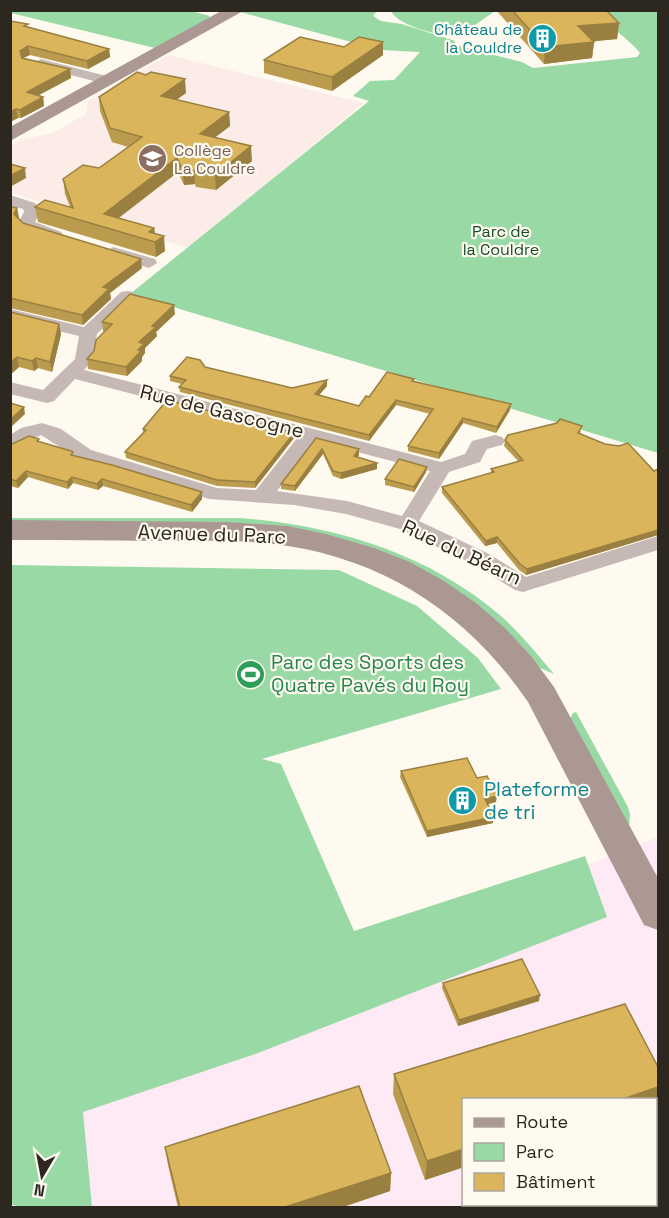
<svg xmlns="http://www.w3.org/2000/svg" width="669" height="1218" viewBox="0 0 669 1218" font-family="'Space Grotesk',sans-serif">
<rect width="100%" height="100%" fill="#fefaef"/>
<path fill="#fdeaf4" fill-rule="evenodd" d="M 658,837 L 658,1207 L 11,1208 L 11,1091 ZM 464,1100 L 656,1100 L 656,1204 L 464,1204 Z"/>
<polygon fill="#fcece8" points="169,55 364,103 188,248 11,193 11,187 25,178 11,173 10,146 20,140 52,133 86,114 88,101"/>
<g fill="#99d9a5">
<polygon points="11,10 187,10 210,16 207,21 155,48 11,13"/>
<path d="M 244,10 L 377,11 L 373,16 L 381,21 L 402,24 L 455,41 L 455,45 L 522,62 L 533,68 L 637,57 L 640,53 C 633,43 607,23 596,16 C 591,13 583,12 577,11 L 658,11 L 658,453 L 130,294 L 369,101 L 353,96 L 370,81 L 394,80 L 420,52 L 381,50 L 240,12 Z"/>
<path d="M 391,11 L 495,11 L 468,30 L 467,33 C 452,41 398,27 391,11 Z"/>
<path d="M 10,518 L 239,518 C 334,525 428,553 501,616 C 521,634 537,654 554,674 L 540,668 L 513,638 L 346,542 L 11,523 Z"/>
<polygon points="11,565 339,570 417,606 478,658 501,689 262,759 281,764 354,931 585,856 607,917 258,1053 83,1112 92,1207 21,1208 11,1204"/>
<polygon points="576,712 628,807 630,814 629,828 570,719 573,713"/>
</g>
<g fill="none" stroke-linecap="round" stroke-linejoin="round">
<g fill="#c6b8b5" fill-rule="evenodd">
<polygon points="41,59 114,78 116,81 109,85 36,66 34,63"/>
<polygon points="10,195 35,203 40,212 35,222 61,232 63,235 61,238 49,238 20,226 18,223 24,212 23,209 10,205"/>
<polygon points="113,247 155,259 157,263 149,268 107,255 105,252"/>
<path d="M 127,291 L 133,292 L 136,296 L 97,334 L 93,360 L 84,370 L 441,462 L 465,454 L 472,441 L 495,435 L 502,437 L 505,441 L 502,445 L 487,449 L 480,462 L 449,472 L 419,521 L 489,554 L 526,577 L 658,536 L 658,550 L 523,592 L 515,590 L 473,564 L 400,529 L 346,514 L 294,505 L 209,499 L 77,458 L 41,435 L 10,451 L 10,435 L 21,428 L 42,423 L 61,429 L 91,450 L 217,488 L 256,490 L 298,437 L 75,379 L 54,401 L 47,403 L 10,394 L 10,382 L 43,390 L 75,359 L 79,336 L 10,319 L 10,309 L 84,327 L 121,292 ZM 315,441 L 430,471 L 402,516 L 347,501 L 277,491 Z"/>
</g>
<g fill="#ac9893" fill-rule="evenodd">
<polygon points="223,10 245,10 10,141 10,127"/>
<path d="M 10,520 L 226,522 L 288,526 L 326,534 L 374,548 L 410,562 L 444,581 L 476,603 L 505,628 L 531,656 L 554,687 L 658,878 L 658,930 L 644,925 L 528,702 C 470,617 390,562 288,546 C 245,539 200,541 156,541 C 108,540 59,540 10,540 Z"/>
</g>
</g>
<g fill="#bb9c4f">
<polygon points="496,10 606,10 619,23 617,39 593,41 594,42 592,58 544,64"/>
<polygon points="10,21 28,27 109,49 110,57 88,69 30,55 23,58 70,69 71,78 38,95 43,97 44,106 21,118 18,118 10,122"/>
<polygon points="383,42 383,55 332,91 264,73 264,60 344,47"/>
<polygon points="186,93 176,100 229,112 230,126 214,138 252,161 216,190 196,187 195,184 184,185 178,172 119,218 154,228 155,233 165,251 156,257 38,222 35,207 70,207 65,194 63,179 99,168 128,147 112,142 100,111 99,97"/>
<polygon points="10,206 17,208 18,218 23,223 142,268 110,293 111,299 83,325 10,308"/>
<polygon points="10,312 59,324 61,334 52,372 38,368 34,371 19,367 10,375"/>
<polygon points="175,314 156,332 157,336 145,348 145,353 142,357 142,361 127,376 88,369 87,359 94,351 105,332 103,331 102,322"/>
<polygon points="205,367 292,388 327,380 327,386 319,395 359,406 369,397 414,379 414,381 510,410 496,433 463,423 439,459 408,451 408,446 430,414 396,405 369,441 180,392 179,387 182,384 170,381 170,376"/>
<polygon points="143,429 294,433 294,438 255,488 217,486 126,458 125,452 143,433"/>
<polygon points="581,431 580,433 654,471 658,469 658,535 526,575 519,570 497,543 485,546 442,493 442,487 491,473 491,469 518,461 504,446 505,440"/>
<polygon points="316,438 359,455 357,457 377,469 341,479 333,476 323,454 295,491 281,489 281,484"/>
<polygon points="39,439 39,441 74,456 202,499 192,512 103,486 98,490 73,483 68,489 28,477 18,488 10,486 10,445"/>
<polygon points="427,467 426,472 414,492 385,485 385,479"/>
<polygon points="401,771 477,778 496,802 488,804 493,823 427,837 400,777"/>
<polygon points="443,983 539,1001 458,1026 442,988"/>
<polygon points="658,1067 658,1105 656,1105 464,1100 464,1167 425,1180 393,1094 394,1074"/>
<polygon points="165,1147 391,1173 390,1191 340,1208 178,1208 168,1165"/>
<polygon points="633,1204 656,1204 658,1208 634,1208"/>
</g>
<g fill="#997f40">
<polygon points="619,23 617,39 577,43 578,26"/>
<polygon points="383,42 383,55 332,91 332,77"/>
<polygon points="594,42 592,58 544,64 545,47"/>
<polygon points="28,46 30,55 21,59 20,51"/>
<polygon points="109,49 110,57 88,69 87,61"/>
<polygon points="70,69 71,78 28,101 27,92"/>
<polygon points="185,79 186,93 162,110 161,96"/>
<polygon points="43,97 44,106 21,118 20,110"/>
<polygon points="16,109 18,118 10,122 10,112"/>
<polygon points="229,112 230,126 200,149 200,134"/>
<polygon points="251,146 252,161 216,190 215,175"/>
<polygon points="177,158 178,172 105,228 104,214"/>
<polygon points="25,168 26,178 10,187 10,176"/>
<polygon points="194,170 195,184 184,185 183,171"/>
<polygon points="17,208 19,217 16,223 14,214"/>
<polygon points="154,228 156,242 164,236 165,251 156,257 155,242 149,232"/>
<polygon points="141,259 142,268 110,293 111,299 83,325 82,315 103,287"/>
<polygon points="174,305 175,314 156,332 157,336 145,348 145,353 142,357 142,361 127,376 126,367 139,342 152,326"/>
<polygon points="59,324 61,334 52,372 50,362"/>
<polygon points="17,357 19,367 10,375 10,363"/>
<polygon points="36,358 38,368 34,371 32,361"/>
<polygon points="327,380 327,386 315,400 315,394"/>
<polygon points="396,400 396,405 369,441 369,435"/>
<polygon points="511,404 510,410 496,433 497,427"/>
<polygon points="24,407 25,414 10,428 10,420"/>
<polygon points="463,418 463,423 439,459 439,453"/>
<polygon points="294,433 294,438 255,488 255,482"/>
<polygon points="322,449 323,454 295,491 295,486"/>
<polygon points="359,449 359,455 354,462 354,456"/>
<polygon points="377,463 377,469 341,479 341,473"/>
<polygon points="427,467 426,472 414,492 414,487"/>
<polygon points="26,471 28,477 18,488 16,481"/>
<polygon points="72,477 73,483 68,489 67,482"/>
<polygon points="102,479 103,486 98,490 97,484"/>
<polygon points="202,492 202,499 192,512 191,505"/>
<polygon points="658,530 658,535 526,575 527,569"/>
<polygon points="497,537 497,543 485,546 486,541"/>
<polygon points="497,796 496,802 485,805 485,799"/>
<polygon points="494,817 493,823 427,837 427,831"/>
<polygon points="540,995 539,1001 458,1026 459,1020"/>
<polygon points="658,1087 658,1105 656,1105 656,1100 620,1100"/>
<polygon points="464,1149 464,1167 425,1180 427,1161"/>
<polygon points="391,1173 390,1191 340,1208 282,1208"/>
</g>
<g fill="#dab55c" stroke="#997f40" stroke-width="1.5">
<polygon points="512,10 606,10 619,23 578,26 594,42 545,47"/>
<polygon points="10,21 28,24 24,26 109,49 87,61 28,46 20,51 22,58 70,69 27,92 43,97 20,110 16,109 10,112"/>
<polygon points="300,37 344,47 359,37 383,42 332,77 264,60"/>
<polygon points="137,72 146,75 151,72 185,79 161,96 229,112 200,134 251,146 215,175 195,172 194,170 183,171 177,158 104,214 154,228 149,232 164,236 155,242 35,207 45,200 73,208 63,179 83,165 99,168 142,137 110,128 99,97"/>
<polygon points="10,164 25,168 10,176"/>
<polygon points="10,206 17,208 14,214 23,223 141,259 103,287 109,289 82,315 10,298"/>
<polygon points="130,294 174,305 152,326 156,327 139,342 144,344 138,350 141,351 126,367 87,359 94,351 96,340 112,324 102,322"/>
<polygon points="10,312 59,324 50,362 36,358 32,361 17,357 10,363"/>
<polygon points="187,357 200,360 205,367 292,388 327,380 315,394 359,406 366,396 369,397 387,372 414,379 412,381 511,404 497,427 463,418 439,453 408,446 433,409 396,400 369,435 179,387 186,380 170,376"/>
<polygon points="167,400 294,433 255,482 217,480 125,452 146,430 143,429"/>
<polygon points="10,403 24,407 10,420"/>
<polygon points="560,419 582,426 578,433 605,444 619,446 628,443 654,471 658,469 658,530 527,569 520,564 497,537 486,541 442,487 494,472 491,469 523,460 505,440 508,435 557,423"/>
<polygon points="29,436 39,439 37,441 71,451 73,452 71,455 112,465 202,492 191,505 102,479 97,484 72,477 67,482 26,471 16,481 10,479 10,445"/>
<polygon points="316,438 359,449 354,456 377,463 341,473 333,471 322,449 295,486 281,484"/>
<polygon points="399,459 427,467 414,487 385,479"/>
<polygon points="467,758 477,778 487,776 497,796 485,799 494,817 427,831 401,771"/>
<polygon points="522,959 540,995 459,1020 443,983"/>
<polygon points="625,1004 658,1067 658,1087 620,1100 464,1100 464,1149 427,1161 394,1074"/>
<polygon points="359,1086 391,1173 282,1208 180,1208 165,1147"/>
<polygon points="658,1175 658,1208 642,1208 641,1204 656,1204 656,1176"/>
<polygon points="568,1204 578,1204 584,1208 567,1208"/>
</g>
<defs>
<symbol id="building-disc" viewBox="-11 -11 22 22"><circle r="9.5" fill="#0f9aa8" stroke="#fefaef"/><path d="M-4-6H4V6H1V3H-1V6H-4ZM-2.5-4.3h1.7v1.8h-1.7ZM.8-4.3h1.7v1.8H.8ZM-2.5-1h1.7V.8h-1.7ZM.8-1h1.7V.8H.8Z" fill="#fff"/></symbol>
<symbol id="school-disc" viewBox="-11 -11 22 22"><circle r="9.5" fill="#8d6e63" stroke="#fefaef"/><path d="M0-5L7-2L0 1L-7-2ZM-4 1L0 2.5L4 1V4Q0 6-4 4Z" fill="#fff"/></symbol>
<symbol id="stadium-disc" viewBox="-11 -11 22 22"><circle r="9.5" fill="#2e9e5b" stroke="#fefaef"/><path d="M0-5a6.5 5 0 1 0 0 10a6.5 5 0 1 0 0-10ZM-3.5-1.8h7v3.6h-7Z" fill="#fff"/></symbol>
</defs>
<g fill-rule="evenodd">
<use href="#building-disc" x="526" y="22" width="33" height="33"/>
<use href="#school-disc" x="136" y="142" width="33" height="33"/>
<use href="#stadium-disc" x="234" y="658" width="33" height="33"/>
<use href="#building-disc" x="446" y="784" width="33" height="33"/>
</g>
<g text-anchor="middle" dominant-baseline="central" stroke-width="4.5" stroke-linejoin="round" paint-order="stroke">
<g font-size="16" fill="#0d838f" stroke="#fefaef" text-anchor="end">
<text x="522" y="29">Château de<tspan x="522" dy="18">la Couldre</tspan></text>
</g>
<g font-size="16" fill="#785e54" stroke="#fefaef" text-anchor="start">
<text x="174" y="150">Collège<tspan x="174" dy="18">La Couldre</tspan></text>
</g>
<g font-size="16" fill="#154c26" stroke="#fefaef">
<text x="501" y="231">Parc de<tspan x="501" dy="18">la Couldre</tspan></text>
</g>
<g font-size="20" fill="#2c281f" stroke="#fefaef">
<text transform="translate(222 411) rotate(14)">Rue de Gascogne</text>
<text transform="translate(212 534) rotate(2)">Avenue du Parc</text>
<text transform="translate(462 552) rotate(25)">Rue du Béarn</text>
</g>
<g font-size="20" fill="#27864d" stroke="#fefaef" text-anchor="start">
<text x="271" y="662">Parc des Sports des<tspan x="271" dy="23">Quatre Pavés du Roy</tspan></text>
</g>
<g font-size="20" fill="#0d838f" stroke="#fefaef" text-anchor="start">
<text x="484" y="789">Plateforme<tspan x="484" dy="23">de tri</tspan></text>
</g>
</g>
<rect width="669" height="1218" fill="none" stroke="#2c281f" stroke-width="24"/>
<rect x="462" y="1098" width="195" height="108" fill="#fefaef" stroke="#aaa69c" stroke-width="1.5"/>
<rect x="474" y="1118" width="30" height="9" fill="#ac9893" stroke="#aaa69c" stroke-width="1.5"/>
<text x="516" y="1128" font-size="18" fill="#2c281f">Route</text>
<rect x="474" y="1143" width="30" height="18" fill="#99d9a5" stroke="#aaa69c" stroke-width="1.5"/>
<text x="516" y="1158" font-size="18" fill="#2c281f">Parc</text>
<rect x="474" y="1173" width="30" height="18" fill="#dab55c" stroke="#aaa69c" stroke-width="1.5"/>
<text x="516" y="1188" font-size="18" fill="#2c281f">Bâtiment</text>
<g transform="translate(42 1176) rotate(190)" stroke="#fefaef" stroke-width="4.5" paint-order="stroke">
<path d="M0-4.5L10 22L0 15L-10 22Z" fill="#2c281f"/>
<text y="-9" font-size="16" font-weight="bold" text-anchor="middle" fill="#2c281f">N</text>
</g>
</svg>
